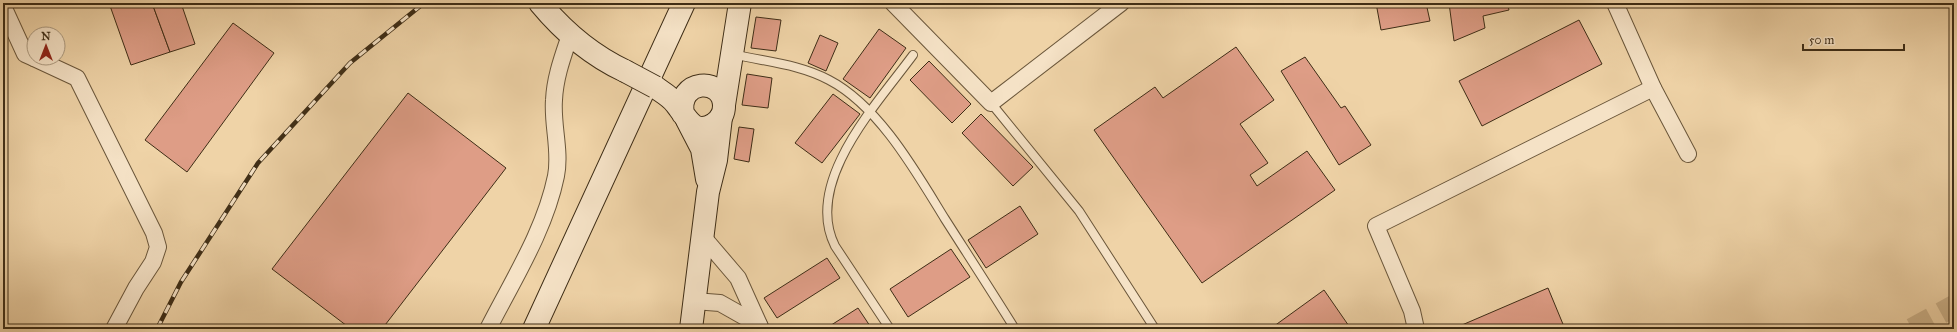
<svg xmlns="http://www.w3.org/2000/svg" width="1957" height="332" viewBox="0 0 1957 332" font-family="'IM FELL Great Primer',serif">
<rect width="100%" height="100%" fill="#efd3a7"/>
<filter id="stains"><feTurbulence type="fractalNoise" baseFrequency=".005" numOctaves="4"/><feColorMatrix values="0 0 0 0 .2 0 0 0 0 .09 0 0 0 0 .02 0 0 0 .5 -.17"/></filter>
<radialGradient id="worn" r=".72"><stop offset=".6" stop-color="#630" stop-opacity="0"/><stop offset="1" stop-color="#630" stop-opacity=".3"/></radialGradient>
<g fill="#de9d86" stroke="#3e2d16">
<polygon points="109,3 152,3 170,52 131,65"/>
<polygon points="152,3 181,3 195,44 170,52"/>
<polygon points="1376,3 1403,3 1403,4 1426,3 1430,21 1381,30"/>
<polygon points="1449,3 1507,3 1509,10 1483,16 1485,28 1454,41"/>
<polygon points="756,17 781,20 776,51 751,48"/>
<polygon points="1579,20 1602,64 1482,126 1459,81"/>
<polygon points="233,23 274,53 187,172 145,140"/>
<polygon points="879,29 906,48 870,98 843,79"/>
<polygon points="820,35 838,43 826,71 808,63"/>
<polygon points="1236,47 1274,100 1240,124 1268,163 1250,175 1257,186 1307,151 1335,190 1202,283 1094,130 1155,87 1163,98"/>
<polygon points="1305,57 1341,108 1345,106 1371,145 1339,165 1281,71"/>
<polygon points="929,61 971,104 952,123 910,80"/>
<polygon points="747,74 772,78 768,108 742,105"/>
<polygon points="408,93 506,168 382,329 351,329 272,269"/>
<polygon points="833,94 860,114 822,163 795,143"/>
<polygon points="981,114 1033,167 1013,186 962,133"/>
<polygon points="739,127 754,129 749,162 734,159"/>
<polygon points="1020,206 1038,234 986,268 968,240"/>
<polygon points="951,249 970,277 908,317 890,289"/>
<polygon points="827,258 840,278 777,318 764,298"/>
<polygon points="1548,288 1565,329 1455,329 1455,328"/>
<polygon points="1324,290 1351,329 1270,329"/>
<polygon points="858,308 872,329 825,329"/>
</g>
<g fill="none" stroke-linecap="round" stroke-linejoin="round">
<polyline stroke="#ccb28a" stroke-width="22" stroke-dasharray="22 11" stroke-linecap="butt" points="1912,329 1954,306"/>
<defs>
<g id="lane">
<path d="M 733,54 C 766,62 799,64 829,80 C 879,106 916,172 945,219 C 968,255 992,292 1015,329"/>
<polyline points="991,103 1079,211 1155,329"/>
<path d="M 890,329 L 835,246 C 803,182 877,104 913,55"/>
</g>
<g id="street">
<polyline points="893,3 991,103 1121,3"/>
<polyline points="1615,3 1653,88 1688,154"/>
<polyline points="3,6 25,54 34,58"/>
<polyline points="34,58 77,78 154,233 158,247 153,262 136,288 114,329"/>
<polyline points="703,237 738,278 761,329"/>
<polyline points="694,301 720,303 759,325"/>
<path d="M 488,329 C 513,280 545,230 556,176 C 561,151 552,125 554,100 C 555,77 563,56 570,35"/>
<polyline points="1416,329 1412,311 1376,226 1653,88"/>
</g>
<g id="secondary">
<path d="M 540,3 C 564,32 591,55 625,71"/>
<path d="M 655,87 C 662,92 671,97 676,104 C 686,116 693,137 714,124 C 720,120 724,114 724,106 C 724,76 676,79 683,114"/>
<polyline points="724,105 740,3"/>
<polyline points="687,120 702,149 707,179"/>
<polyline points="534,329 684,3"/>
<polyline points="691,329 708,192 716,160 721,117"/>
</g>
</defs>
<use href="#lane" stroke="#6a563a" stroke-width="10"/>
<use href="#street" stroke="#6a563a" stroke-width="18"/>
<use href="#secondary" stroke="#3e2d16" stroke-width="24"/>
<use href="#lane" stroke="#f5e2c6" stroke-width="8"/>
<use href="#street" stroke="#f5e2c6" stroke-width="16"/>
<use href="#secondary" stroke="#f5e2c6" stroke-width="22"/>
<defs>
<polyline id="rail" points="157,329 181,282 258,163 350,63 424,3"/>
</defs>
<use href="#rail" stroke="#3e2d16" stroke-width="4.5"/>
<use href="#rail" stroke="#f5e2c6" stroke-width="3" stroke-dasharray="9" stroke-linecap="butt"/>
<defs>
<polyline id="secondary-bridge" points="625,71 655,87"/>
</defs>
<use href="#secondary-bridge" stroke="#3e2d16" stroke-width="24" stroke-linecap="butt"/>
<use href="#secondary-bridge" stroke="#f5e2c6" stroke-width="22"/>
</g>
<rect width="1957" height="332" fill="none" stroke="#efd3a7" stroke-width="16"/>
<rect x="4" y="4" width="1949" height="324" fill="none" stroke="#3e2d16" stroke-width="2"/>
<rect x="8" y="8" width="1941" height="316" fill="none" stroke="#3e2d16"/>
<g transform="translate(46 46)"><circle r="19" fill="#f5e2c6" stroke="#ac9a80"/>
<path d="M0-3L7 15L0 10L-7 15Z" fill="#8f2418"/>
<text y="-6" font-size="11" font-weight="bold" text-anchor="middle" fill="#3e2d16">N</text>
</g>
<path d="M1803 44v6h101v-6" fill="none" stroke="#3e2d16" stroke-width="2"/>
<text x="1809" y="44" font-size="12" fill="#3e2d16" stroke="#f5e2c6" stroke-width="3" paint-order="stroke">50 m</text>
<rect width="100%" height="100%" filter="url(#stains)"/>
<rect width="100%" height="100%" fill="url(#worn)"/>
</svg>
